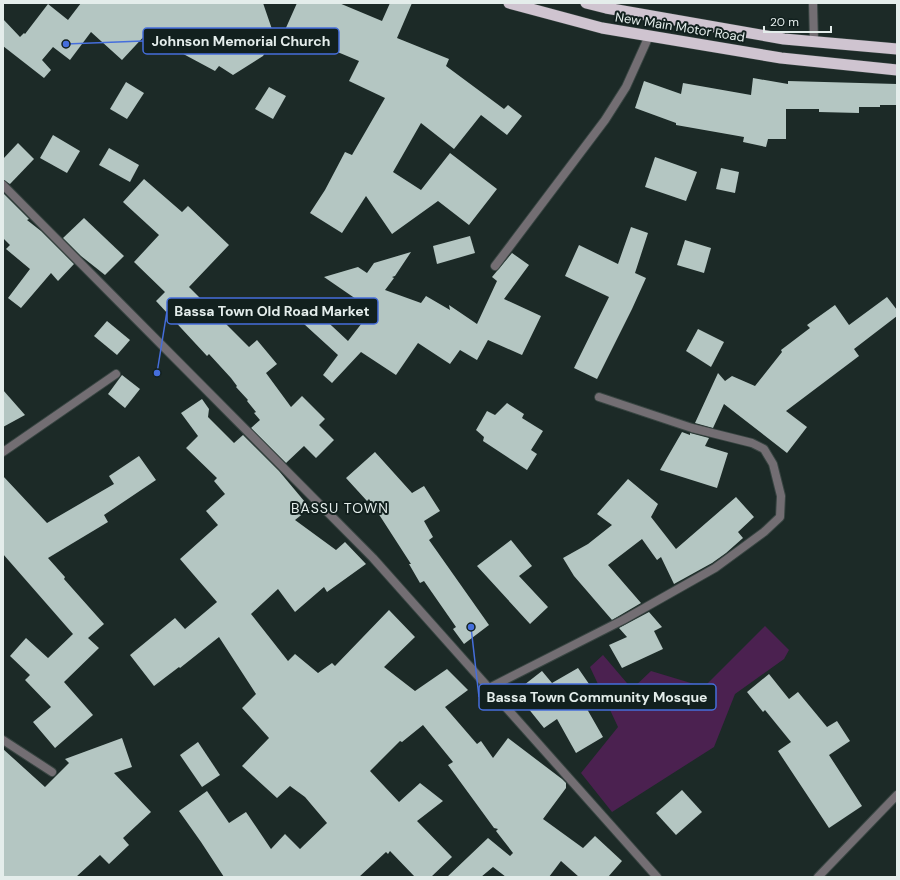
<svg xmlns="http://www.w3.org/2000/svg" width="900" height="880" viewBox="0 0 900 880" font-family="'DM Sans',sans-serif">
<rect width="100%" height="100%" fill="#1c2a27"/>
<polygon fill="#4b2150" points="765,626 789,650 784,659 735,694 714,747 612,812 581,773 618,727 590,667 603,655 632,689 651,671 704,687"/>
<g fill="#b4c6c2">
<polygon points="81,3 263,3 275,38 263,56 233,75 219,66 215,71 174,49 148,32 122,60 91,32 70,60 53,47 42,60 51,70 44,78 3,46 3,19 20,37 24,33 25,34 48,4 68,20"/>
<polygon points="297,3 339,3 382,21 390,3 412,3 397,38 449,59 446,66 504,109 508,105 522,116 507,135 481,115 454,149 421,123 393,172 421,190 450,153 497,189 469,225 438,201 392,234 366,196 342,233 310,213 325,190 345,152 352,155 385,98 349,81 359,61 285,30"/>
<polygon points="753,78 788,84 788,81 897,84 897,105 880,105 880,107 859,107 859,113 819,112 819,109 786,109 786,139 768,139 766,147 743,142 744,137 676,125 676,123 635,108 644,81 681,94 683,83 751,95"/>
<polygon points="126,82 144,93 127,119 110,109"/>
<polygon points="269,87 286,96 273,119 255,109"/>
<polygon points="53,135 80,151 67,173 40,158"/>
<polygon points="18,143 34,159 10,184 3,180 3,159"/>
<polygon points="109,148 139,165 130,182 99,165"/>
<polygon points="655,157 697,172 686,201 645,187"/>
<polygon points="721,168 739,172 735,193 716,189"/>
<polygon points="144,179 182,212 188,206 229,245 189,287 249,347 257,340 277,364 266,373 291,407 302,396 325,419 319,425 334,440 316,458 304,446 286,463 251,428 260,420 254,413 256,412 247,401 248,400 236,387 237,386 231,378 209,354 207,356 156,301 165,292 134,262 159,235 123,202"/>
<polygon points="3,193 29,219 27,220 41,231 74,264 58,281 51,273 21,308 8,298 30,269 6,249 10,245 3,238"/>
<polygon points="84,218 124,256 105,275 81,256 63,238"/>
<polygon points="631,227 648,233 635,273 646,278 632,309 597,379 574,368 609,297 565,276 579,245 618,264"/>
<polygon points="470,236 475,253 437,264 433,246"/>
<polygon points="685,240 711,248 704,273 677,265"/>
<polygon points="411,252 395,276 392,277 394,278 385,290 421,303 426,296 450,310 449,305 477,324 497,281 492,277 512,253 529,265 504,299 541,316 522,355 488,340 477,360 460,350 450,364 418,343 396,375 361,352 332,383 323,375 338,355 304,324 317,312 348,341 372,310 324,277 358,267 367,273 374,263"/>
<polygon points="887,297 897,310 897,316 854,349 859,356 786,411 807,427 787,453 724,404 713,428 695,423 718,373 725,381 732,376 755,386 782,352 781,350 810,328 807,325 835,305 849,325"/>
<polygon points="107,321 130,340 117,355 94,336"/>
<polygon points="698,329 724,342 711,367 686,351"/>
<polygon points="122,375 140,389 125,408 108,394"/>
<polygon points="3,390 25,415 3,427"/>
<polygon points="202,399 209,409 208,417 234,443 243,435 279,471 310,508 295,520 336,550 345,542 366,564 327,592 324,587 295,612 278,589 251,614 288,661 295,654 318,673 332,663 335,666 389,610 415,637 384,667 415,691 447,669 468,690 445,707 477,744 481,741 493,758 508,738 562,779 566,783 566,788 543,819 583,848 595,836 622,861 608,877 579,877 561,861 549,877 506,877 493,867 481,877 447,877 488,838 510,856 513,853 496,831 498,829 494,828 448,765 453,762 423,725 402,742 400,741 370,771 399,802 420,783 443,801 417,821 452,857 431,877 415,877 390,851 388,854 386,852 359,877 224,877 201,842 179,811 207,791 229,823 246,812 271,849 285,834 300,849 327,823 305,797 290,786 277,798 242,766 269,738 242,708 256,694 219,637 180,668 179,667 154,686 130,655 175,618 185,629 217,602 180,559 218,525 206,511 225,494 214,481 217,478 186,448 198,436 181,413"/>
<polygon points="507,403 524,414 522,418 543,431 531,450 537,454 527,470 483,441 484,437 476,430 487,411 495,415"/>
<polygon points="682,432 690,435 690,433 709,438 705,446 728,453 717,488 660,470"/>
<polygon points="375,452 412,493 424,486 440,511 424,521 433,537 429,540 489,625 464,644 453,629 456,627 424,581 420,583 409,564 411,564 369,499 367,501 346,478"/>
<polygon points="139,456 156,480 104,515 108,522 48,558 65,577 64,579 104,624 88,638 99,648 64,682 93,715 55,748 33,722 51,707 25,680 30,675 10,656 26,638 48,658 73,634 3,554 3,476 47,523 114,484 109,476"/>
<polygon points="628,479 658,504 651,517 676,549 736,497 754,517 738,532 743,538 726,553 712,563 674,584 661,557 657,560 642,539 608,565 641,603 612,620 574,576 563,558 588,544 612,525 597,514"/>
<polygon points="511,540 532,566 519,576 548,607 530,624 477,566"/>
<polygon points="649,612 662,627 654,631 663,649 622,668 609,645 627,637 619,628"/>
<polygon points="578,668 596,694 583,702 603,737 576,753 557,719 544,728 515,692 542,671 552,683"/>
<polygon points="769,674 789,699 798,692 827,727 837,721 850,741 829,755 862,806 829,828 778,751 791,742 765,710 763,712 747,692"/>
<polygon points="122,738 132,767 114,773 151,812 123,838 129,845 109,864 100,855 76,877 3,877 3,749 45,787 69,763 65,759"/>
<polygon points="198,742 220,775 202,787 180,755"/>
<polygon points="682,790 702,812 676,835 656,813"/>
</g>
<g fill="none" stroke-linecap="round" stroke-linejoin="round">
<defs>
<polyline id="service" points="813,3 814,42"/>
<g id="minor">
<polyline points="495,266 605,120 626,87 649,36"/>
<polyline points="3,452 116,374"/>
<polyline points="489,688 623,620 715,568 764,532 780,517 781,496 773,464 764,449 752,443 692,428 599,397"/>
<polyline points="3,740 52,772"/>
<polyline points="818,877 897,795"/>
</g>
<polyline id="tertiary" points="3,185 373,558 657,877"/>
<g id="trunk">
<polyline points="509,3 602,28 781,58 897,70"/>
<polyline points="586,3 606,8 784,39 897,49"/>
</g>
</defs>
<use href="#service" stroke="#384542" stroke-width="10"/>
<use href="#minor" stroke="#384542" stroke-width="10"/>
<use href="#tertiary" stroke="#384542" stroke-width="10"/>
<use href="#trunk" stroke="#384542" stroke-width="12"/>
<use href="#service" stroke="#736e73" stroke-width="8"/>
<use href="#minor" stroke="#736e73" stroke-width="8"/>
<use href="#tertiary" stroke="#736e73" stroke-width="8"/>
<use href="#trunk" stroke="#cfc4d0" stroke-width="11"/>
</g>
<g text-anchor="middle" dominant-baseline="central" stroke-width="4" stroke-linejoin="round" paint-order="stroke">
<g font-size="13" fill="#e4edeb" stroke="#12201e">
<text transform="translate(680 27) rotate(9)">New Main Motor Road</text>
</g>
<g font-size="14" letter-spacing="1" fill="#e4edeb" stroke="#12201e">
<text x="340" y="508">BASSU TOWN</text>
</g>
</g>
<path fill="none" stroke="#456edc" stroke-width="1.5" d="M66 44L143 41M157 373L167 311M471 627L479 697"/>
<g fill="#456edc" stroke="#12201e" stroke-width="1.5">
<circle cx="66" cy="44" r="4"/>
<circle cx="157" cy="373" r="4"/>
<circle cx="471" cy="627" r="4"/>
</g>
<g fill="#12201e" stroke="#456edc" stroke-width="1.5">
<rect x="143" y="28" width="196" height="26" rx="4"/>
<rect x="167" y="298" width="211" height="26" rx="4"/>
<rect x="479" y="684" width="237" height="26" rx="4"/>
</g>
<g font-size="14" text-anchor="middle" font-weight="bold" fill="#e4edeb">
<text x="241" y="46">Johnson Memorial Church</text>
<text x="272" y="316">Bassa Town Old Road Market</text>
<text x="597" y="702">Bassa Town Community Mosque</text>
</g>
<rect width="900" height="880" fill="none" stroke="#e4edeb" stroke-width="8"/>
<path d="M764 26v6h67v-6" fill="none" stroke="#e4edeb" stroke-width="2"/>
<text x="770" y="26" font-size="12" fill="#e4edeb" stroke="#12201e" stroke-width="3" paint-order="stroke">20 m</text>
</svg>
